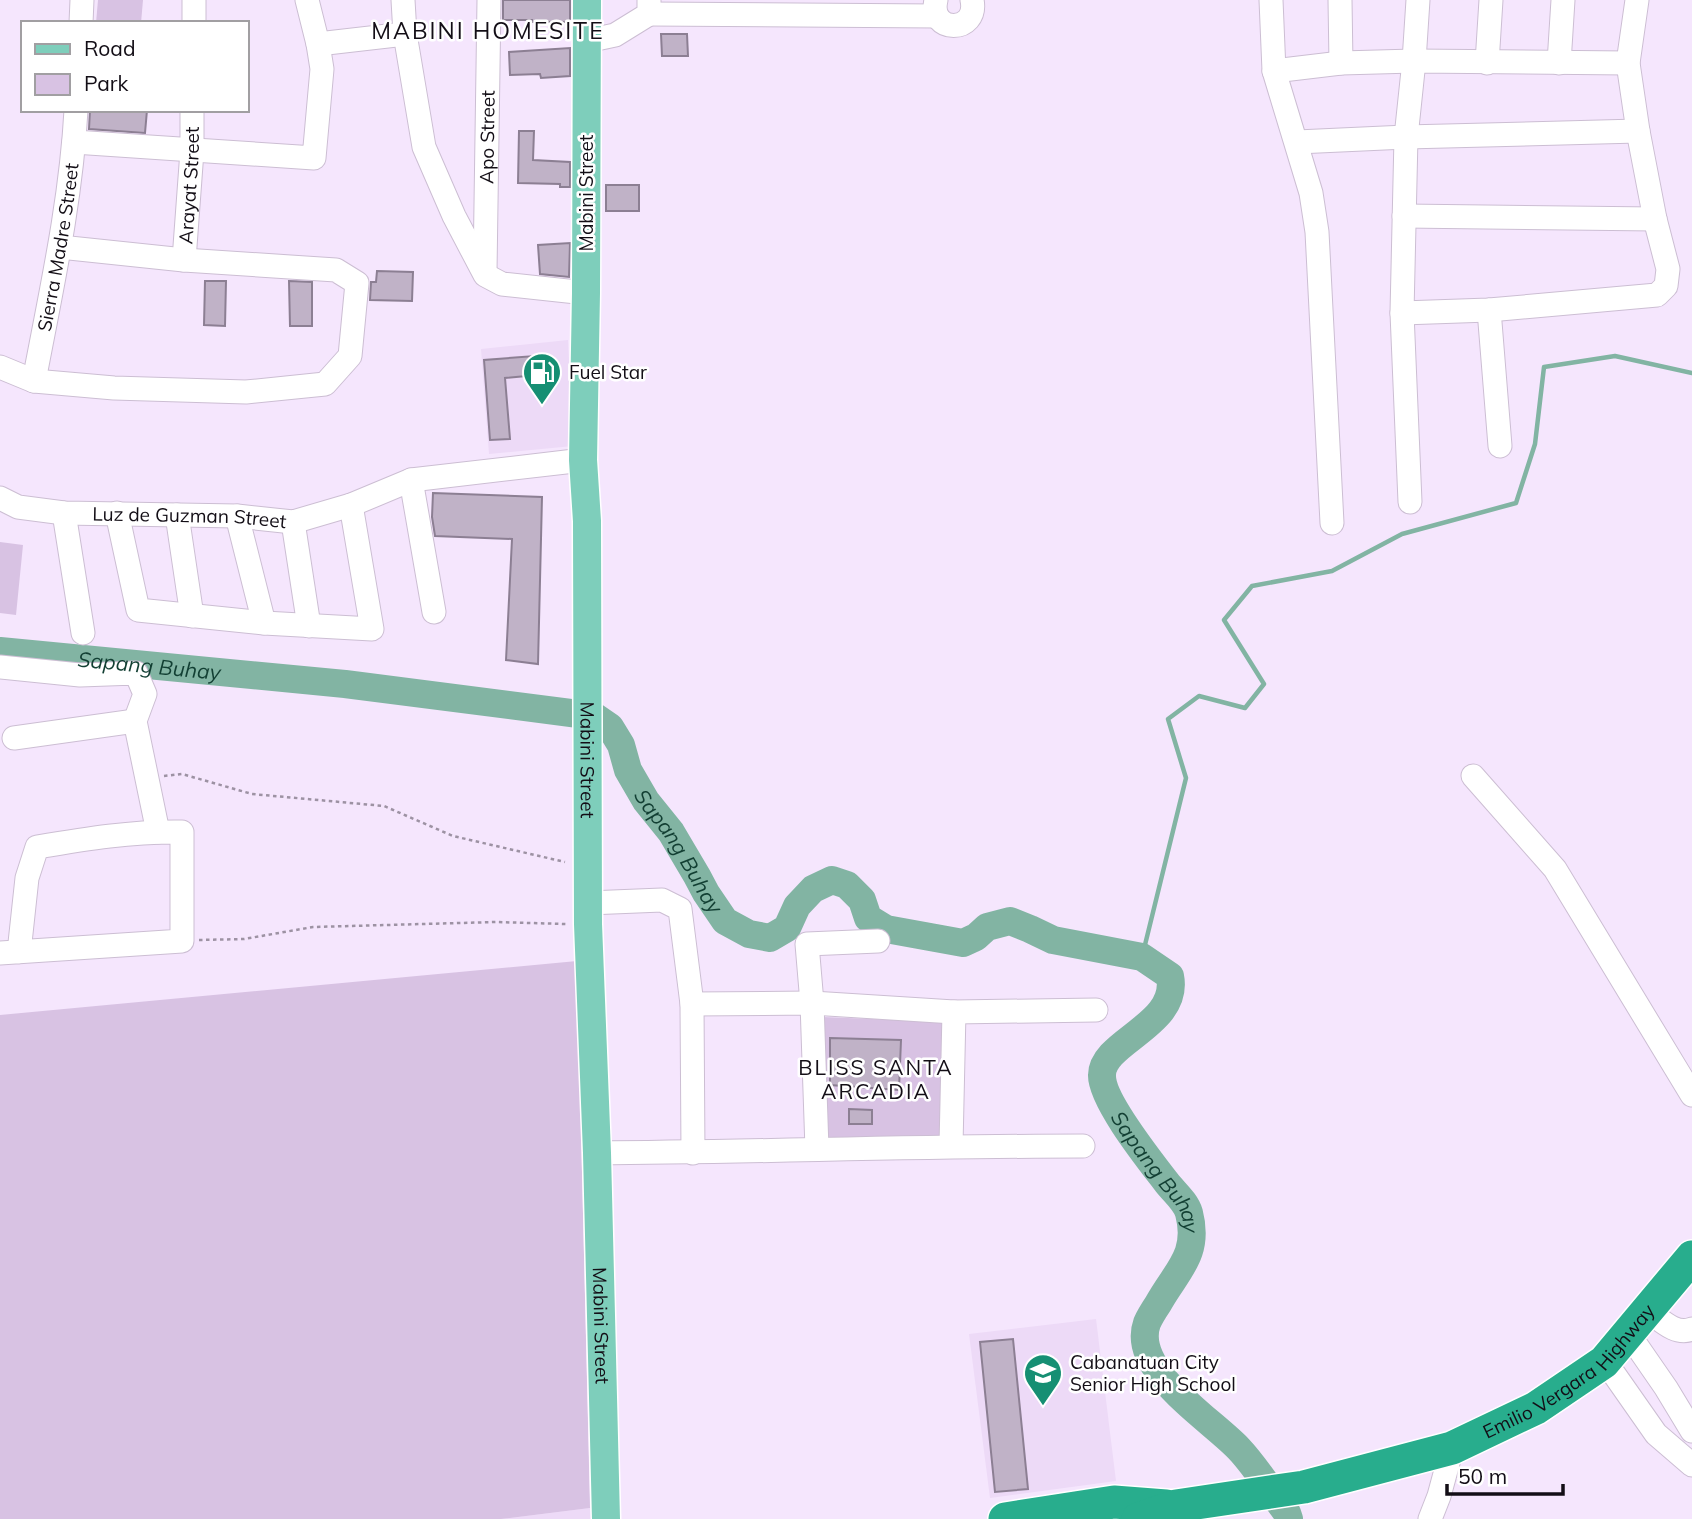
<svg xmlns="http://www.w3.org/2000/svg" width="1692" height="1519" viewBox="0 0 1692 1519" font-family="Mulish,sans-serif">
<rect width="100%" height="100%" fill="#f5e6fd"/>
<g fill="#eddaf7">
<polygon points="568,340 573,446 489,454 481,349"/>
<polygon points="1096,1319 1116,1481 990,1498 969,1334"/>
<polygon points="590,1508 591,1519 501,1519"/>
</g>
<g fill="#d8c2e3">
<polygon points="98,0 143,0 141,23 96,23"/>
<polygon points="0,542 23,545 16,615 0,613"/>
<polygon points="577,961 590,1508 501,1519 0,1519 0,1015"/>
<polygon points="823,1017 945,1022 944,1139 827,1138"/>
</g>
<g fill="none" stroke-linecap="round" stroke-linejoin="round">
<polyline stroke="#82b4a3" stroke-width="4.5" points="1142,957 1186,778 1168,719 1199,696 1245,708 1264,684 1224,620 1252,586 1332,571 1402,534 1516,503 1535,444 1544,367 1615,356 1692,373"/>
<path stroke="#82b4a3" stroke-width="28" id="s1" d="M 0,651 L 345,684 L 594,716 L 610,727 L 621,745 L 628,770 L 646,801 L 671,832 L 697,876 L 706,893 L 725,921 L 749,934 L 770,938 L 787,928 L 797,906 L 813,889 L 832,880 L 847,885 L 862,900 L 868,918 L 886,929 L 963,943 L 976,937 L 987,927 L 1010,921 L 1030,929 L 1053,940 L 1142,957 L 1170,976 C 1180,1025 1102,1041 1102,1075 C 1101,1100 1151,1162 1167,1183 C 1174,1192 1186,1202 1189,1213 C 1200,1255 1176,1271 1158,1304 C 1154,1310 1150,1316 1147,1323 C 1130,1370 1212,1420 1239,1449 C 1257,1468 1271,1492 1287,1513 L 1289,1519"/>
</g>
<g fill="#c0b2c7" stroke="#8c7f93" stroke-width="2">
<polygon points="503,0 570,0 570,22 532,22 532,20 503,20"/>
<polygon points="661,34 687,34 688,56 662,56"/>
<polygon points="570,48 570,76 541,78 540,74 510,75 509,52"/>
<polygon points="90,110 147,110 145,133 89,129"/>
<polygon points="519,131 534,131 533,160 570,162 570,187 560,187 560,184 518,183"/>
<rect x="606" y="185" width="33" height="26"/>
<polygon points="570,243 569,277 540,274 538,245"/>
<polygon points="377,271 413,272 412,301 370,300 371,282 376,282"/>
<polygon points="205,281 226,281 225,326 204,325"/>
<polygon points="289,281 312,282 312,326 290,326"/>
<polygon points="535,356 537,375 505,378 510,439 490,440 484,360"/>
<polygon points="433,493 542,497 538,664 506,660 512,539 435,536 432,517"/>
<polygon points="830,1038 901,1040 899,1090 830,1085"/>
<polygon points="849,1109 872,1110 872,1124 849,1124"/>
<polygon points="1013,1339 1028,1489 995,1492 980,1342"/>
</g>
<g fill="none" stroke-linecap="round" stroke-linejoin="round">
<defs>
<g id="minor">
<polyline points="403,0 405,34 424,147 454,216 485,275 502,284 586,293"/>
<path d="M 936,0 C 928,34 979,34 972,0"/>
<polyline points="1271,0 1274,71 1311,193 1317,232 1332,523"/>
<polyline points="1340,0 1341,63"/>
<polyline points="649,14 937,16"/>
<polyline points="81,23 82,0"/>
<polyline points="194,23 194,0"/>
<polyline points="587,41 615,35 649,14 649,0"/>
<polyline points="318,44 405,34"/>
<polyline points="1487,63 1491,0"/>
<polyline points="1559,63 1563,0"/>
<polyline points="1274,71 1341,63 1414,61 1628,63"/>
<polyline points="74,142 314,158 322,69 318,44 307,0"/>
<polyline points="1297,142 1406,137 1638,131"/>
<polyline points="1404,216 1655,219"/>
<path id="s2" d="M 184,260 L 192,151 L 192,110"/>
<path id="s3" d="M 485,272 L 489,0"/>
<polyline points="1489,310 1500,446"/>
<polyline points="1402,313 1489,310 1657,295 1666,286 1668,269 1655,219 1638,131 1628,63 1637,0"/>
<polyline points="0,367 34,381 114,388 246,392 325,384 350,356 357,283 336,270 184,260 60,247"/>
<path id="s4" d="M 34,381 C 51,291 71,202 76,110"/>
<polyline points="411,480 434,612"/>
<path id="s5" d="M 0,498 L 18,507 L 64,513 L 237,516 L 293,522 L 351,505 L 411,480 L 583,460"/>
<polyline points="1410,502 1402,313 1406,137 1414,61 1418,0"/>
<polyline points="64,513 83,633"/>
<polyline points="117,513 138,610 264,623 372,629 351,505"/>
<polyline points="177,515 192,616"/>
<polyline points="237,516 264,623"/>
<polyline points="293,522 309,626"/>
<polyline points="0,667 80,675 136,673 145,694 135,721"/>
<polyline points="14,738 135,721 158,832"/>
<polyline points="1473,776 1555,869 1692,1095"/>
<polyline points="588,903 662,900 680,909 692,1004 693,1153"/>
<path d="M 0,953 L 182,941 L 182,832 C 133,831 85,839 37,847 L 27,878 L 19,952"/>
<polyline points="692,1004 812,1003 954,1012 1096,1010"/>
<polyline points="951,1146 954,1012"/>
<polyline points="817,1149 812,1003 807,944 878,941"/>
<path d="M 597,1153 C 759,1152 921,1146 1083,1146"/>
<path d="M 1647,1310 C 1660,1319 1675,1336 1692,1329"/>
<polyline points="1628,1333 1666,1388 1692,1431"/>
<polyline points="1604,1362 1614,1374 1656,1434 1692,1465"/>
<polyline points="1430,1519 1439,1496 1452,1448"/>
</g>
<g id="major">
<path id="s6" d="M 587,0 L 586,293 L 583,460 L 587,521 L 588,924 L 597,1153 L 606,1519"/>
</g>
<g id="highway">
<polyline points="1005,1519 1114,1502 1166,1506"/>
<path id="s7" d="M 1138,1519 L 1176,1506 L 1304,1487 L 1452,1448 L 1536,1408 L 1604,1362 L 1692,1257"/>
</g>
</defs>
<use href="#minor" stroke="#ccbed3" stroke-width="25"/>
<use href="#major" stroke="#fff" stroke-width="31"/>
<use href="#highway" stroke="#fff" stroke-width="36"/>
<g stroke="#9d92a3" stroke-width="2.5" stroke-dasharray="3.5 3.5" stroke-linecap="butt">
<polyline points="164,776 182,774 252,794 384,806 453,836 565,862"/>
<polyline points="199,940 244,939 313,927 496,922 566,924"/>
</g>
<use href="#minor" stroke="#fff" stroke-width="23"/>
<use href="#major" stroke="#7ecebb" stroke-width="28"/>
<use href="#highway" stroke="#28ad8d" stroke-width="33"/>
</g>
<defs>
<symbol id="fuel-pin" viewBox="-11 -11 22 30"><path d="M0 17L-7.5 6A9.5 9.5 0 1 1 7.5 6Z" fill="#168f73" stroke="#fff"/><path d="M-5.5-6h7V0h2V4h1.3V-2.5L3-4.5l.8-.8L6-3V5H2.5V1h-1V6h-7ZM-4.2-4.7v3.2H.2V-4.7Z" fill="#fff"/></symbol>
<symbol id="school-pin" viewBox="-11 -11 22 30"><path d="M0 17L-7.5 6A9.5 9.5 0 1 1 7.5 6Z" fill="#168f73" stroke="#fff"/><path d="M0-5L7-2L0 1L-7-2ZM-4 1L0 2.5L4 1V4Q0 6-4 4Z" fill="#fff"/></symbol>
</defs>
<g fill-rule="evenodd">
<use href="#fuel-pin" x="520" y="350" width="44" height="60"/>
<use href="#school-pin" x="1021" y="1351" width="44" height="60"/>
</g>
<g text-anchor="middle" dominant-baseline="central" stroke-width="5" stroke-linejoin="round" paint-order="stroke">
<g font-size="19" fill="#130e16" stroke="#fff">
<text stroke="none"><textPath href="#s3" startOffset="135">Apo Street</textPath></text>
<text stroke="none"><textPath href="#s2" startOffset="75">Arayat Street</textPath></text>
<text transform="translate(586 193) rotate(-90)">Mabini Street</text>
<text stroke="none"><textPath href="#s4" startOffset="136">Sierra Madre Street</textPath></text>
<text stroke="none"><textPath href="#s5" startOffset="192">Luz de Guzman Street</textPath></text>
<text stroke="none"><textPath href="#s6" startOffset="760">Mabini Street</textPath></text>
<text stroke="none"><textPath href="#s6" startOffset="1326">Mabini Street</textPath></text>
<text stroke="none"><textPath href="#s7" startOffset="464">Emilio Vergara Highway</textPath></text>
</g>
<g font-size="19" fill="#130e16" stroke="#fff" text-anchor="start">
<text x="569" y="372">Fuel Star</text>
<text x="1070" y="1362">Cabanatuan City<tspan x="1070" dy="22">Senior High School</tspan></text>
</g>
<g font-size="21" font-style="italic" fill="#123f33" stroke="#fff">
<text stroke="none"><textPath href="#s1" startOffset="150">Sapang Buhay</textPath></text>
<text stroke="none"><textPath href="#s1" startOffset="760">Sapang Buhay</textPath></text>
<text stroke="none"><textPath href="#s1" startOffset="1600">Sapang Buhay</textPath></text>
</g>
<g font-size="21" letter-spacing="2" fill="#130e16" stroke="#fff">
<text x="876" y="1067">BLISS SANTA<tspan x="876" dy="24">ARCADIA</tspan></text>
</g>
<g font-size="23" letter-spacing="2" fill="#130e16" stroke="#fff">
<text x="488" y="30">MABINI HOMESITE</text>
</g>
</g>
<rect x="21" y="21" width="228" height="91" fill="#ffffff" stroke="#a19fa2" stroke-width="2"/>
<rect x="35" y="44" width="35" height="10" fill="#7ecebb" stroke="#a19fa2" stroke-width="2"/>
<text x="84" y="56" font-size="21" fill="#130e16">Road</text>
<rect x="35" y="74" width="35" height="21" fill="#d8c2e3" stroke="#a19fa2" stroke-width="2"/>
<text x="84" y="91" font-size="21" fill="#130e16">Park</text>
<path d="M1447 1484v10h116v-10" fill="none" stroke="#130e16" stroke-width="3.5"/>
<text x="1458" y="1484" font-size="21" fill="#130e16" stroke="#ffffff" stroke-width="5" paint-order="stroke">50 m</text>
</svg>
